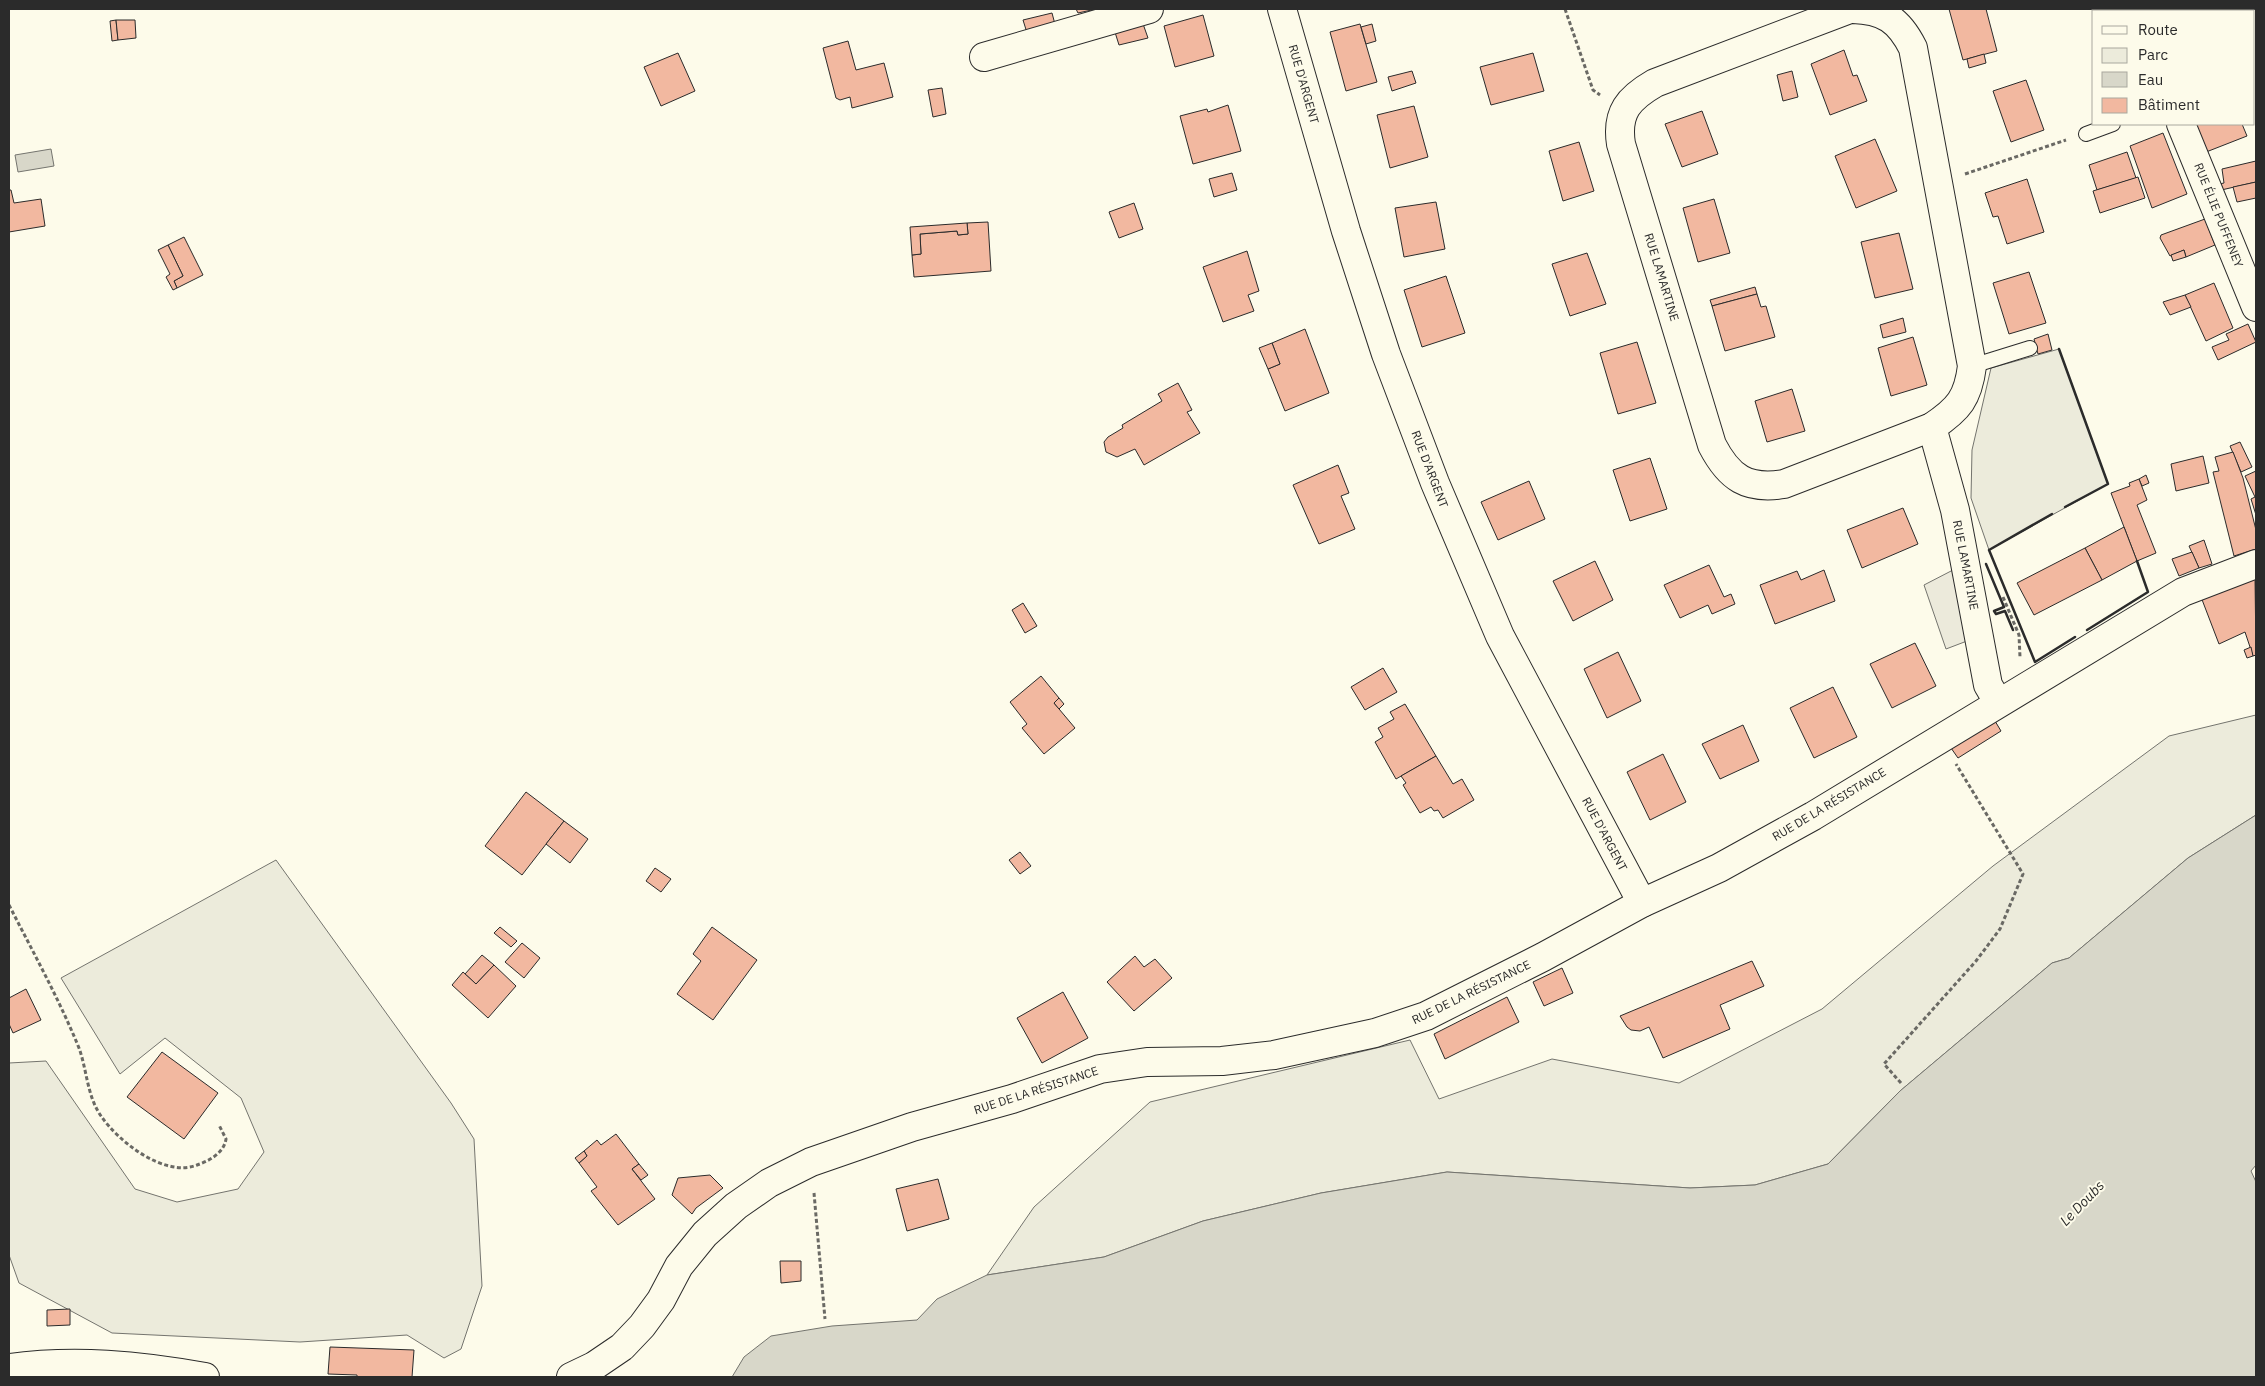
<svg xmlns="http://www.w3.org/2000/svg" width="2265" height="1386" viewBox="0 0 2265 1386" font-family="'IBM Plex Sans',sans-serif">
<rect width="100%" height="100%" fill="#fdfbea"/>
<g fill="#ecebdb" stroke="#74746e">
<polygon points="2059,349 2108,484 1989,550 1971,498 1972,450 1991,368"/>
<polygon points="2256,715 2256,815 2188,858 2069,958 2052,963 1900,1091 1828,1164 1755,1185 1690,1188 1447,1172 1321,1193 1203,1221 1104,1257 987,1275 1034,1207 1150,1102 1410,1040 1439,1099 1552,1059 1679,1083 1822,1009 1993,866 2169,736"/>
<polygon points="276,860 451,1103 474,1139 482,1286 461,1349 444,1358 407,1335 300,1342 112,1333 19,1283 9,1255 9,1063 46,1061 135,1189 177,1202 238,1189 264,1152 241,1098 165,1038 120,1074 61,978"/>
</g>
<polygon fill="#eceadb" stroke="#74746e" points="1953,570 1967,641 1946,649 1924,585"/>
<g fill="#d8d7c9" stroke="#74746e">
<polygon points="51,149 54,166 18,172 15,155"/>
<polygon points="2256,815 2256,1165 2251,1171 2256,1182 2256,1377 732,1377 744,1357 771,1336 832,1326 917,1320 937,1299 987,1275 1104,1257 1203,1221 1321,1193 1447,1172 1690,1188 1755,1185 1828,1164 1900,1091 2052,963 2069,958 2188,858"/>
</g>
<g fill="#f2b8a0" stroke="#2b2b2b">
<polygon points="1076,9 1096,9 1078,13"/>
<polygon points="1949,9 1986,9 1997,51 1963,60"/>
<polygon points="1052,13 1056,28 1028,36 1023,20"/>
<polygon points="1203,15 1214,56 1175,67 1164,26"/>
<polygon points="116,20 118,40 112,41 110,21"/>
<polygon points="116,20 135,20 136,38 118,40"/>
<polygon points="1142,21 1148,38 1119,45 1114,29"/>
<polygon points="1360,24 1377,82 1346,91 1330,32"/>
<polygon points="1372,24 1376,41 1366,44 1361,27"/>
<polygon points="848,41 856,70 884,63 893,97 852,108 850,97 840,100 836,98 823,48"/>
<polygon points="1844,50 1853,76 1857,75 1867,101 1830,115 1811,64"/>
<polygon points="678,53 695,91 661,106 644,67"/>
<polygon points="1533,53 1544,91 1491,105 1480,67"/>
<polygon points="1984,54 1986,63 1969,68 1967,59"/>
<polygon points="1412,71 1416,83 1392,91 1388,77"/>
<polygon points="1792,71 1798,97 1783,101 1777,75"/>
<polygon points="2026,80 2044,130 2011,142 1993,91"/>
<polygon points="942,88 946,114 933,117 928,90"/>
<polygon points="1228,105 1241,151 1193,164 1180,116 1207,109 1208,112"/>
<polygon points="1414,106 1428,157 1390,168 1377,115"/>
<polygon points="1702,111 1718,154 1682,167 1665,124"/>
<polygon points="2189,124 2242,124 2247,136 2201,154"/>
<polygon points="2163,133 2187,194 2152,208 2130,146"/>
<polygon points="1875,139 1897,191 1856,208 1835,156"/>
<polygon points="1579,142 1594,191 1563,201 1549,151"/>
<polygon points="2127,152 2136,178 2097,190 2089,165"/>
<polygon points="2256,161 2256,182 2217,191 2214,185 2224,183 2222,169"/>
<polygon points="1232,173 1237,190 1214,197 1209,179"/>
<polygon points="2138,177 2145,198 2100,213 2093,191"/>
<polygon points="2027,179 2044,232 2007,244 1998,216 1993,217 1985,193"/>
<polygon points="2256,182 2256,198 2237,202 2233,187"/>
<polygon points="9,190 11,190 14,203 41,199 45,226 9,232"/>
<polygon points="1714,199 1730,253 1698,262 1683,208"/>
<polygon points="1436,202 1445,249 1404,257 1395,208"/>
<polygon points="1134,203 1143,229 1119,238 1109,212"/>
<polygon points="2205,219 2215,245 2186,257 2184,250 2170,256 2160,238 2161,235"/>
<polygon points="988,222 991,271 914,277 912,255 921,254 920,234 957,231 958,235 968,234 967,223"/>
<polygon points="967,223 968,234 958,235 957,231 920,234 921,254 912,255 910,227"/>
<polygon points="1899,233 1913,289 1875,298 1861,242"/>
<polygon points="184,237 203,275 177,288 174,281 183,276 168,245"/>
<polygon points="168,245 183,276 174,281 177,288 173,290 166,277 170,274 158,250"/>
<polygon points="2184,250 2186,257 2173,261 2171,255"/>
<polygon points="1247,251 1259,291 1248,295 1254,311 1223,322 1203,267"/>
<polygon points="1587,253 1606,304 1570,316 1552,264"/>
<polygon points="2029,272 2046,323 2009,334 1993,283"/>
<polygon points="1446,276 1465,333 1422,347 1404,290"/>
<polygon points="2214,283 2233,328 2206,341 2185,295"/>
<polygon points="1755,287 1757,294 1712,306 1710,300"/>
<polygon points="1757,294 1761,307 1766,306 1775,337 1725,351 1712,306"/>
<polygon points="2185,295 2191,307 2170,315 2163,302"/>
<polygon points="1903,318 1906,332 1883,338 1880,325"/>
<polygon points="2248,324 2256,342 2218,360 2212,347 2229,340 2226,334"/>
<polygon points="1305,329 1329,393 1285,411 1268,369 1280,364 1272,343"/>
<polygon points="2048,334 2052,350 2038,354 2034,339"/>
<polygon points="1913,337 1927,385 1891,396 1878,348"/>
<polygon points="1637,342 1656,403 1618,414 1600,353"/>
<polygon points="1272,343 1280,364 1268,369 1259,348"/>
<polygon points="1178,383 1192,410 1187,412 1200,433 1144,465 1135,449 1117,457 1106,452 1104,442 1108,437 1123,428 1122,425 1162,401 1158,394"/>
<polygon points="1792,389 1805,431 1767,442 1755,401"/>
<polygon points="2240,442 2252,467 2241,472 2230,446"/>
<polygon points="2233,452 2243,478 2256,530 2256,549 2234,556 2213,472 2219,471 2215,457"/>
<polygon points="2203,456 2209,483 2176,491 2171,464"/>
<polygon points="1650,458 1667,509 1630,521 1613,470"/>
<polygon points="1338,465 1349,493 1341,496 1355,529 1319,544 1293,485"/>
<polygon points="2256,471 2256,515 2251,499 2255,497 2245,476"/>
<polygon points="2146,475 2149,483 2142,486 2139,479"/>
<polygon points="2139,479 2147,500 2137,505 2156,553 2137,561 2111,493 2130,486 2129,483"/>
<polygon points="1529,481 1545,519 1498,540 1481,502"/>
<polygon points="1903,508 1918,544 1862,568 1847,530"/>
<polygon points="2124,527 2137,561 2102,580 2085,548"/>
<polygon points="2204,540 2212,564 2199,568 2189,546"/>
<polygon points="2085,548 2102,580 2034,615 2017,583"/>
<polygon points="2192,552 2199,568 2179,576 2172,559"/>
<polygon points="1595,561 1613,600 1573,621 1553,581"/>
<polygon points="1709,565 1724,597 1731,594 1735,604 1712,614 1708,605 1680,618 1664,585"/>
<polygon points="1824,570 1835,601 1775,624 1760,585 1797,571 1801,580"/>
<polygon points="2255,578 2256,655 2253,656 2245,632 2219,644 2201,597"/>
<polygon points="1023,603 1037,626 1025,633 1012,610"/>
<polygon points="1915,643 1936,686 1892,708 1870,664"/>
<polygon points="2251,647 2253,656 2247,658 2244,650"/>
<polygon points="1618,652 1641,701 1607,718 1584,669"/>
<polygon points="1383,668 1397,692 1365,710 1351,687"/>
<polygon points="1041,676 1059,698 1054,703 1075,728 1044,754 1022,728 1027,724 1010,702"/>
<polygon points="1833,687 1857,737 1814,758 1790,708"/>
<polygon points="1059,698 1064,704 1059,709 1054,703"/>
<polygon points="1405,704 1436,756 1396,779 1375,742 1383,737 1378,728 1394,719 1390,712"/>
<polygon points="1995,721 2001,731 1958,758 1951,748"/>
<polygon points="1743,725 1759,761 1720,779 1702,744"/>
<polygon points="1663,754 1686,802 1650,820 1627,772"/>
<polygon points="1436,756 1453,784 1462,779 1474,800 1443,818 1438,810 1434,811 1431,807 1420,813 1403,785 1406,783 1401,776"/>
<polygon points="526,792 564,821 522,875 485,846"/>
<polygon points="564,821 588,839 570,863 546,844"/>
<polygon points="1020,852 1031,866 1020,874 1009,860"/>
<polygon points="655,868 671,879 661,892 646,881"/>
<polygon points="500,927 517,941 511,947 494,933"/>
<polygon points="712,927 757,960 713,1020 677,994 701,961 693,954"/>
<polygon points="522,943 540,958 524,978 505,962"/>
<polygon points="482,955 494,965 476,984 465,974"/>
<polygon points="1135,956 1144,967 1155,959 1172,978 1134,1011 1107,982"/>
<polygon points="1752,961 1764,986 1720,1005 1730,1029 1663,1058 1649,1027 1640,1031 1631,1030 1627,1027 1620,1016"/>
<polygon points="494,965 516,986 488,1018 452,985 463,972 476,984"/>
<polygon points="1562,968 1573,993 1544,1006 1533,982"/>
<polygon points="26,989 41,1020 13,1033 9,1024 9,998"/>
<polygon points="1063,992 1088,1038 1042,1063 1017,1018"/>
<polygon points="1507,997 1519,1022 1445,1059 1434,1034"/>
<polygon points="162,1052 218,1093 184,1139 127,1097"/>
<polygon points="616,1134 639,1164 632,1169 655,1199 618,1225 591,1191 597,1187 579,1163 587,1156 584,1151 597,1140 601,1145"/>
<polygon points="584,1151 587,1156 579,1163 575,1158"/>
<polygon points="639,1164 648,1175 641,1180 632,1169"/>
<polygon points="710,1175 723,1188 696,1208 692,1214 672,1195 678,1178"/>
<polygon points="938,1179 949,1219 907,1231 896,1189"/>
<polygon points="780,1261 801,1261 801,1281 781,1283"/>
<polygon points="70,1309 70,1325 47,1326 47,1310"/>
<polygon points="330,1347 414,1350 412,1377 357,1377 357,1375 328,1374"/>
</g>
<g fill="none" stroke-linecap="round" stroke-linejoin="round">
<defs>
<g id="service">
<polyline points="2086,134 2113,124"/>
<polyline points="1972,366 2030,348"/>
</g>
<g id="minor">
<polyline points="1282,9 1346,231 1386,354 1435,483 1500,636 1642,903"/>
<path d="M 1850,9 L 1655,83 C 1629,98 1616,112 1621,144 L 1712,445 C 1729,478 1747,490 1784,484 L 1932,427 C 1959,409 1968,398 1972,366 L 1913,48 C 1899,20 1884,10 1853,9"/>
<polyline points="2134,9 2135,11"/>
<polyline points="984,57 1149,9"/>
<polyline points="2181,124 2256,307"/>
<polyline points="1932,427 1955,510 1988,685 1998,702"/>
</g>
<g id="tertiary">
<path d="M 9,1368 C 75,1359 139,1365 205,1377"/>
<polyline points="571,1377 594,1366 622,1347 642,1326 661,1300 679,1266 705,1234 736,1206 769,1183 811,1162 912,1127 1012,1099 1100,1069 1147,1062 1222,1061 1274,1055 1375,1033 1426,1016 1543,957 1642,903 1719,868 1813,816 2183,592 2256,564"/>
</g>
</defs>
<use href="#service" stroke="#2b2b2b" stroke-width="16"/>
<use href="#minor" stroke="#2b2b2b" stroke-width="30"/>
<use href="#tertiary" stroke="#2b2b2b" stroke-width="30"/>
<g stroke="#6a6964" stroke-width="3" stroke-dasharray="4 2.5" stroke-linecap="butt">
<polyline points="1565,9 1593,90 1600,95"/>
<polyline points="1965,174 2066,140"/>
<polyline points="2003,597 2019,635 2020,657"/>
<path d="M 9,905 C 33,952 59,999 79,1048 C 87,1070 87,1096 101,1116 C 118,1141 164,1178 197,1165 C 209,1161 224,1153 226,1139 L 219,1125"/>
<polyline points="1901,1083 1884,1064 1976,961 2000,929 2023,874 1956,764"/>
<polyline points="814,1193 825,1319"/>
</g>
<use href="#service" stroke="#fdfbea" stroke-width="14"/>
<use href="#minor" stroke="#fdfbea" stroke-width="28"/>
<use href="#tertiary" stroke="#fdfbea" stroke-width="28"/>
<g stroke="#2b2b2b" stroke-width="2.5">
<polyline points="2059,349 2108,484 2065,507"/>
<polyline points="2052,514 1989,550 2035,662 2075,637"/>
<polyline points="1986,564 2004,607 1994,611 1996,614 2005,611 2013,630"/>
<polyline points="2087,630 2148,592 2137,561"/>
</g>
</g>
<g text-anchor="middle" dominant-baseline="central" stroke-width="4" stroke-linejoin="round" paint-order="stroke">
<g font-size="12" fill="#2b2b2b" stroke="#fdfbea">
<text transform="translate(1304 84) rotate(74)">RUE D'ARGENT</text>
<text transform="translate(2219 215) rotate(68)">RUE ÉLIE PUFFENEY</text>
<text transform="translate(1662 277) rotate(73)">RUE LAMARTINE</text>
<text transform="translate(1430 469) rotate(69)">RUE D'ARGENT</text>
<text transform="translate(1966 565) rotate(79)">RUE LAMARTINE</text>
<text transform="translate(1829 804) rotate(-31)">RUE DE LA RÉSISTANCE</text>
<text transform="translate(1605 834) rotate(62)">RUE D'ARGENT</text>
<text transform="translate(1471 992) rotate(-26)">RUE DE LA RÉSISTANCE</text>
<text transform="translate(1036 1090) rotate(-18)">RUE DE LA RÉSISTANCE</text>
</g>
<g font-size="14" font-style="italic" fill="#2b2b2b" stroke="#fdfbea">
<text transform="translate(2082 1203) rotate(-46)">Le Doubs</text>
</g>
</g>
<rect width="2265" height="1386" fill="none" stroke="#2b2b2b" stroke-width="20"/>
<rect x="2092" y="10" width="162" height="115" fill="#fdfbea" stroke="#a9a89e"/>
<rect x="2102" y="26" width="25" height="8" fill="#fdfbea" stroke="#a9a89e"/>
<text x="2138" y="35" font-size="15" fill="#2b2b2b">Route</text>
<rect x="2102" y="48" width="25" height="15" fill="#ecebdb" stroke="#a9a89e"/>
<text x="2138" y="60" font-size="15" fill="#2b2b2b">Parc</text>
<rect x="2102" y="72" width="25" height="15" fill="#d8d7c9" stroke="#a9a89e"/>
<text x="2138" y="85" font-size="15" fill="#2b2b2b">Eau</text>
<rect x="2102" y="98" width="25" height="15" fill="#f2b8a0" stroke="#a9a89e"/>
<text x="2138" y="110" font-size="15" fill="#2b2b2b">Bâtiment</text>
</svg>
